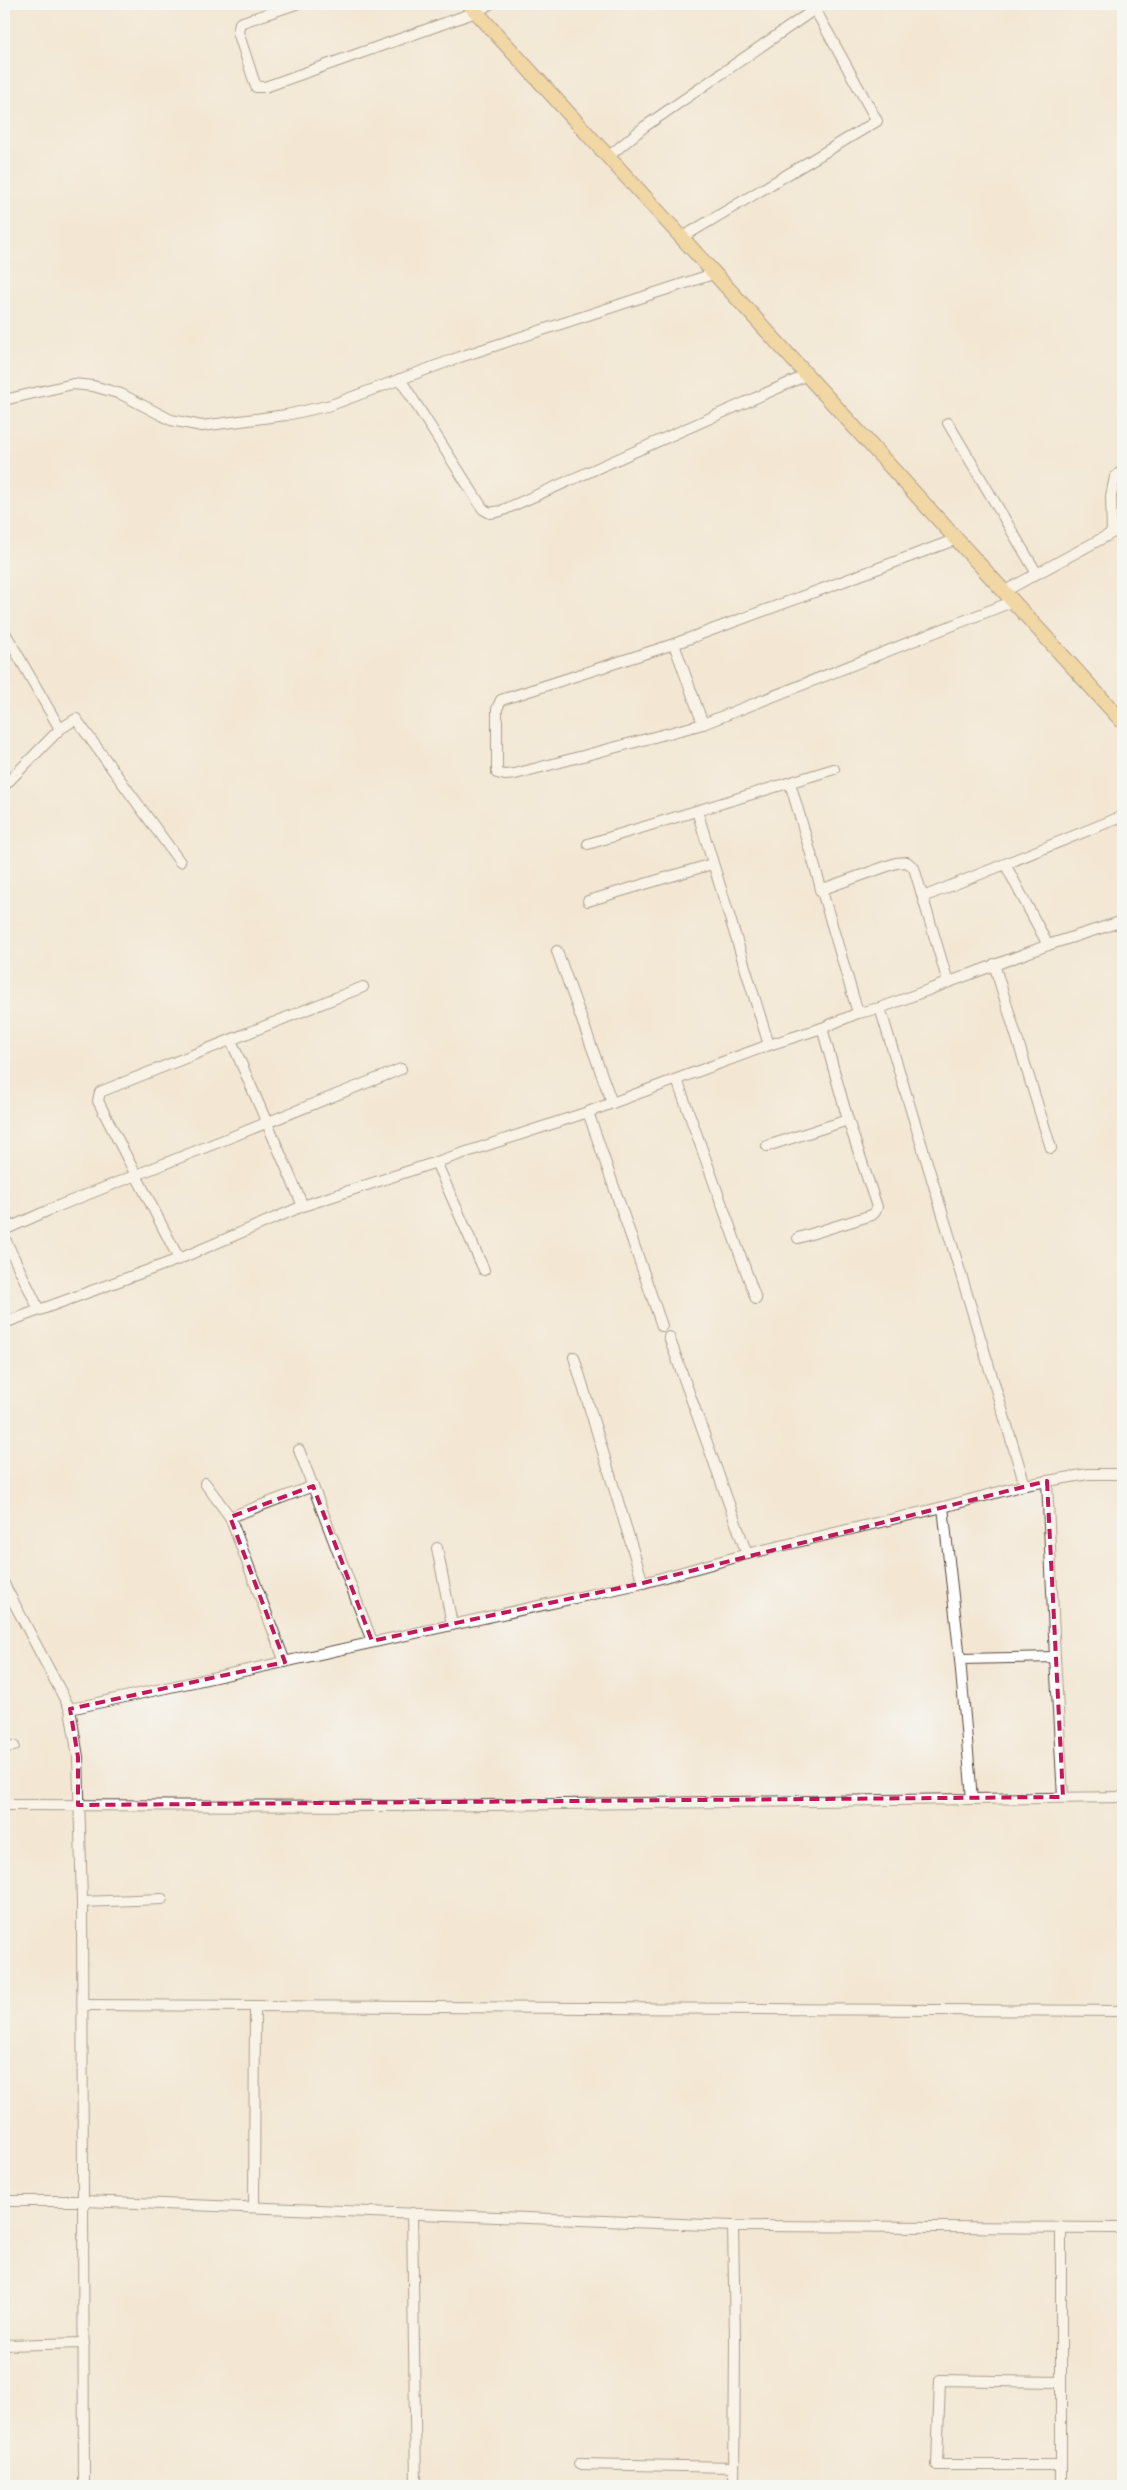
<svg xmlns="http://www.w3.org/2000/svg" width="1127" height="2490" viewBox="0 0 1127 2490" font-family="'IM FELL Double Pica',serif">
<rect width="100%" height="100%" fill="#f6f6f2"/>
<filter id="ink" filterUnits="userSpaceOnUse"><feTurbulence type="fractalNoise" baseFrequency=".02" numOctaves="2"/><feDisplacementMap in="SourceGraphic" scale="10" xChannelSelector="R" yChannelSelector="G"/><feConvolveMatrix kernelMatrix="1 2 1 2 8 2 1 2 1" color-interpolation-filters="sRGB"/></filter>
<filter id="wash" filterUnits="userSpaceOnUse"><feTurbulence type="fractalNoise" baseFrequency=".0096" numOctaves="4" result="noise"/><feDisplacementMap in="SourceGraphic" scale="20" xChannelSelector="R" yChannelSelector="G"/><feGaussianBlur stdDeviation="1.12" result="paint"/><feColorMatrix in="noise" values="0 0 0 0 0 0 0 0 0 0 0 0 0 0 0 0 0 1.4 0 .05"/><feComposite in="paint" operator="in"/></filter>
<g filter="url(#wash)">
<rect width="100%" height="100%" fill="#f3e7d4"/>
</g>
<g filter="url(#ink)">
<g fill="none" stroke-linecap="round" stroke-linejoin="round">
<defs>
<g id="minor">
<polyline points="296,4 240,23 238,32 256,87 265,87 476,12 490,4"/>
<polyline points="609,156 644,127 815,9"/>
<polyline points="681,238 877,121 812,4"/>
<polyline points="400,379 483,509 490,513 501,511 807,375"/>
<polyline points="4,400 73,384 93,386 121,394 171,420 202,426 286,415 331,405 460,357 713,274"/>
<polyline points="948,423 1036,572"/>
<polyline points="957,539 674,644 501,700 497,709 497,773 505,775 515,774 703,724 1014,601"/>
<polyline points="1005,591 1112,533 1111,496 1115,477 1123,470"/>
<polyline points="4,631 60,729"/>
<polyline points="674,644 703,724"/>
<polyline points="790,783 858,1013"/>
<polyline points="4,786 60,729 76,719 180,862"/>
<polyline points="697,811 769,1045"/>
<polyline points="588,844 834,769"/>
<polyline points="1005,864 1123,816"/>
<polyline points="820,890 896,863 907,862 914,868 948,982"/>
<polyline points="923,897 1005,864 1048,945"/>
<polyline points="588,901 712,864"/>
<polyline points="557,951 612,1103"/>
<polyline points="994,964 1051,1148"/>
<polyline points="880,1008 1025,1485"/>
<polyline points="231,1040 303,1206"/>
<polyline points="677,1080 756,1299"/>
<polyline points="588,1112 662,1326"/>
<polyline points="767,1146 848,1120"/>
<polyline points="436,1162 484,1270"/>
<polyline points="4,1230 56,1207 401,1069"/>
<polyline points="4,1237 39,1310"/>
<polyline points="798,1238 872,1215 875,1212 877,1207 848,1120 822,1028"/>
<polyline points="179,1259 98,1101 100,1092 363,987"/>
<polyline points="4,1323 179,1259 303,1206 588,1112 769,1045 822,1028 858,1013 880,1008 1048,945 1123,921"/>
<polyline points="669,1337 747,1554"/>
<polyline points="574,1357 643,1583"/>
<polyline points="299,1450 372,1641"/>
<polyline points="1047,1481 1055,1657"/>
<polyline points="205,1483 230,1517"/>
<polyline points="943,1507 960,1659"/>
<polyline points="437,1548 452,1624"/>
<polyline points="4,1584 70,1709 78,1757 82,1902 84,2486"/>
<polyline points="285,1662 230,1517 313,1486"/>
<polyline points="70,1709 643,1583 747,1554 943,1507 1025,1485 1088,1474 1123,1474"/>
<polyline points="4,1747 14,1746"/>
<polyline points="972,1799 1123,1797"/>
<polyline points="4,1805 406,1806 972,1799 960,1659 1055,1657 1063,1797"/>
<polyline points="82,1902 162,1899"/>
<polyline points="83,2005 1123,2011"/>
<polyline points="4,2201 84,2201 733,2226 1123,2228"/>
<polyline points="254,2207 255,2006"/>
<polyline points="412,2213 416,2486"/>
<polyline points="733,2226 735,2340 734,2486"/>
<polyline points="1061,2227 1061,2486"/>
<polyline points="4,2345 84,2343"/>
<polyline points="1061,2382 940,2380 937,2465 1061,2465"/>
<polyline points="579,2464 734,2467"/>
</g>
<polyline id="major" points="469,4 1123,722"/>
</defs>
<use href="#minor" stroke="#574639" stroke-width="12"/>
<use href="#major" stroke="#574639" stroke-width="16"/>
<use href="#minor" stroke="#fff" stroke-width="10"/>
<use href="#major" stroke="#f0c369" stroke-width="14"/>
</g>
</g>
<path d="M0 0H1127V2490H0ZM 1047,1481 L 1063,1797 L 78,1805 L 78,1757 L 70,1709 L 285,1662 L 230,1517 L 313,1486 L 372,1641 L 643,1583 Z" fill="#f3e7d4" fill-opacity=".55" fill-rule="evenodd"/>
<path fill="none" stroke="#c2185b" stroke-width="4" stroke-dasharray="10 6" stroke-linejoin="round" d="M 1047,1481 L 1063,1797 L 78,1805 L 78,1757 L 70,1709 L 285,1662 L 230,1517 L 313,1486 L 372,1641 L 643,1583 Z"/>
<rect width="1127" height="2490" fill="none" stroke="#f6f6f2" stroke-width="20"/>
</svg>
